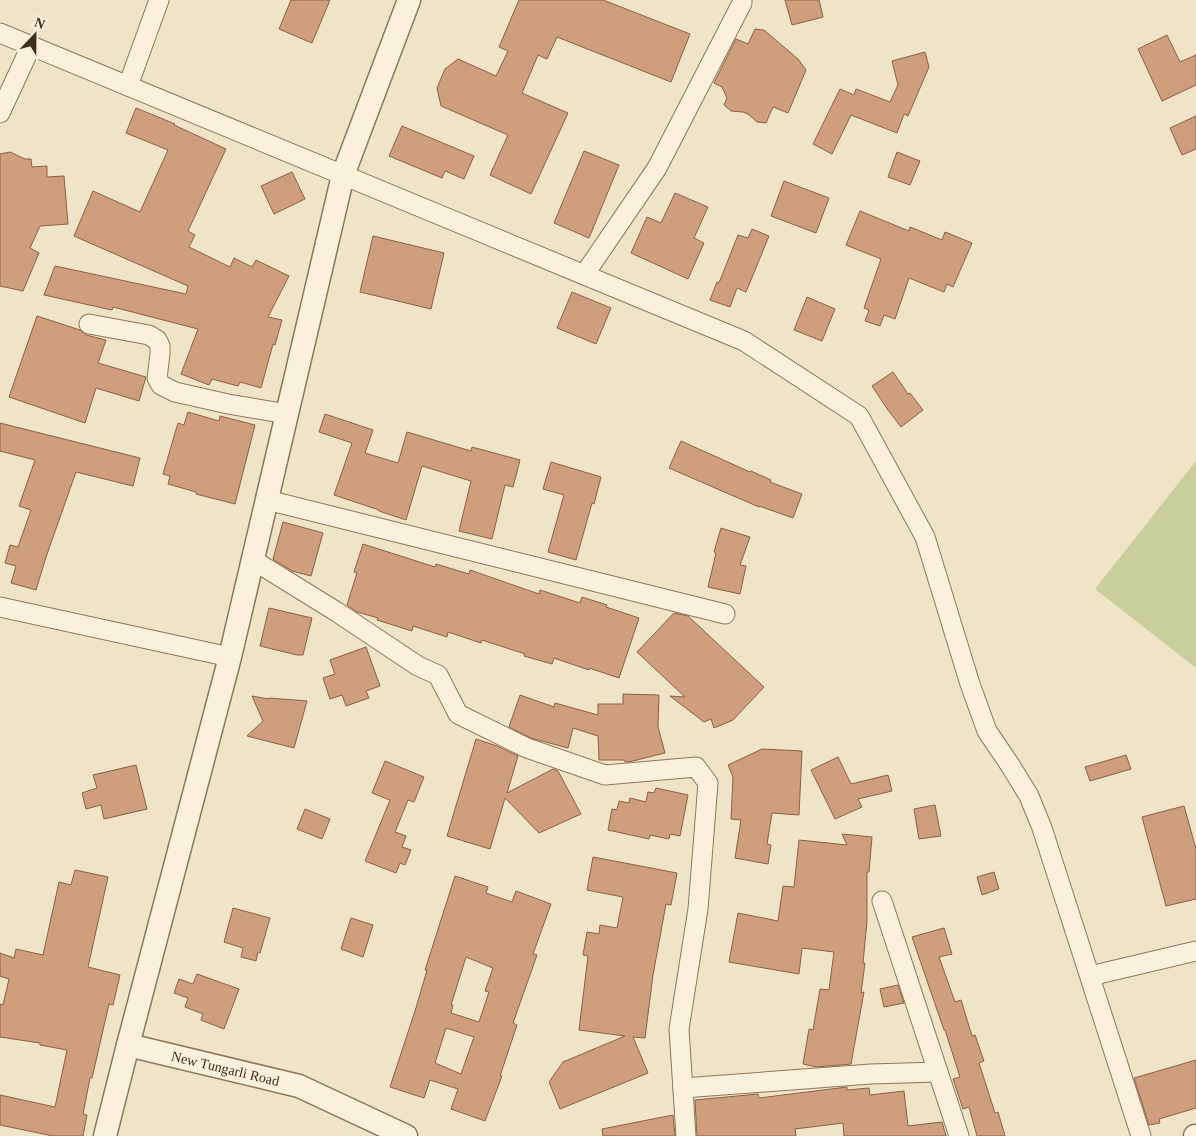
<svg xmlns="http://www.w3.org/2000/svg" width="1196" height="1136" viewBox="0 0 1196 1136" font-family="'Times New Roman',serif">
<rect width="100%" height="100%" fill="#f0e4c8"/>
<polygon fill="#c9cf9b" points="1196,461 1196,668 1095,589"/>
<g fill="#cf9f7d" stroke="#8d5f41" fill-rule="evenodd">
<polygon points="291,0 330,0 312,43 279,29"/>
<polygon points="519,0 603,0 690,34 671,82 557,37 547,59 538,55 522,93 568,113 531,194 490,175 508,135 441,106 437,88 445,69 458,59 496,76 508,51 499,47"/>
<polygon points="785,0 819,0 823,17 792,25"/>
<polygon points="755,29 764,30 798,59 806,70 788,113 773,107 766,123 757,122 748,114 743,112 731,111 724,105 727,98 722,87 714,83 736,39 748,44"/>
<polygon points="1167,35 1180,62 1196,55 1196,85 1162,101 1138,49"/>
<polygon points="925,52 929,67 908,116 904,114 897,133 851,115 832,154 813,144 840,89 854,95 856,89 890,102 898,85 892,61"/>
<polygon points="136,108 175,124 174,125 226,149 188,231 195,235 189,247 230,267 234,258 252,267 256,260 289,276 268,317 282,320 275,345 273,344 261,388 240,382 238,386 212,379 209,385 181,374 198,329 113,307 112,310 44,295 55,266 186,294 188,286 74,236 93,191 140,212 168,150 126,133"/>
<polygon points="1196,116 1196,149 1182,155 1170,128"/>
<polygon points="402,126 474,156 464,179 445,171 442,178 389,156"/>
<polygon points="584,151 619,165 589,238 554,223"/>
<polygon points="10,152 25,159 31,159 32,167 47,166 47,177 64,176 68,224 40,226 30,248 39,253 23,291 0,286 0,154"/>
<polygon points="897,152 920,161 910,185 888,177"/>
<polygon points="292,172 305,199 274,214 261,186"/>
<polygon points="784,181 829,198 816,233 771,216"/>
<polygon points="675,193 708,207 694,238 704,243 688,279 631,253 647,217 661,223"/>
<polygon points="860,211 909,231 910,227 942,240 945,232 972,243 953,287 947,284 944,292 909,278 895,319 884,315 880,326 865,321 869,310 864,308 881,259 846,245"/>
<polygon points="752,229 769,236 746,292 737,288 730,307 710,300 717,282 719,283 738,235 748,238"/>
<polygon points="373,236 444,253 431,309 360,292"/>
<polygon points="572,292 611,308 596,344 557,328"/>
<polygon points="807,297 835,309 822,341 794,330"/>
<polygon points="37,316 80,330 86,335 106,340 98,363 146,377 139,401 96,388 85,423 9,397"/>
<polygon points="893,372 908,394 910,393 923,410 901,427 888,410 872,386"/>
<polygon points="188,412 219,421 220,416 255,425 235,504 196,494 196,492 168,484 170,476 163,474 178,423 184,425"/>
<polygon points="325,414 373,430 365,453 398,463 407,432 471,451 472,447 520,460 513,487 505,485 492,539 459,531 471,481 422,466 406,520 379,511 379,510 334,495 352,443 319,432"/>
<polygon points="0,423 140,458 133,486 76,472 46,557 36,590 11,583 16,566 5,563 10,545 18,547 31,510 19,506 35,460 0,451"/>
<polygon points="681,441 750,472 751,471 771,480 770,482 802,494 793,518 759,506 759,507 669,468"/>
<polygon points="551,462 601,477 594,504 592,503 576,560 548,552 564,495 543,489"/>
<polygon points="283,522 323,533 311,576 292,571 273,559"/>
<polygon points="721,528 750,537 740,565 746,566 740,594 708,587 716,553 714,552"/>
<polygon points="363,544 435,567 436,564 469,574 470,570 539,594 540,590 580,603 582,597 607,605 606,607 639,618 619,678 589,668 589,670 554,658 552,664 524,656 525,654 482,640 481,643 448,632 447,637 413,626 412,631 377,620 378,618 357,612 347,605 357,573 354,572"/>
<polygon points="269,608 312,618 303,655 297,655 260,646"/>
<polygon points="674,613 688,616 764,687 733,720 714,728 711,719 704,722 670,696 685,697 637,652"/>
<polygon points="366,647 380,686 366,691 369,698 346,706 342,695 330,699 323,678 335,674 330,660"/>
<polygon points="623,694 659,695 658,727 665,753 633,761 625,762 624,760 599,760 598,736 573,728 568,748 531,738 509,727 520,695 554,707 555,703 598,715 598,704 623,704"/>
<polygon points="252,696 269,699 269,698 307,701 294,748 247,736 263,721"/>
<polygon points="476,739 497,746 518,756 507,793 553,769 558,771 581,814 539,833 505,798 490,849 447,836"/>
<polygon points="762,749 802,751 799,815 772,813 767,844 771,845 768,864 735,858 741,820 731,819 733,777 728,765"/>
<polygon points="1126,755 1131,769 1090,781 1085,767"/>
<polygon points="838,757 851,784 888,775 892,791 858,799 862,807 835,819 811,770"/>
<polygon points="385,761 424,777 414,802 408,800 395,832 406,836 402,847 411,850 405,865 400,863 396,873 365,861 390,800 372,793"/>
<polygon points="136,765 147,809 104,819 101,805 86,809 82,793 97,788 93,775"/>
<polygon points="656,788 688,795 680,836 670,834 669,839 650,835 649,839 608,830 612,809 617,810 619,801 629,803 630,798 646,802 648,792 654,793"/>
<polygon points="935,805 941,836 919,839 914,809"/>
<polygon points="1184,806 1196,849 1196,899 1166,906 1142,817"/>
<polygon points="305,809 330,819 322,839 297,829"/>
<polygon points="842,834 872,837 869,872 867,872 867,921 863,963 865,963 861,993 864,992 851,1064 816,1067 803,1064 809,1029 813,1030 820,989 829,990 834,952 802,948 799,974 729,962 738,913 778,921 783,886 794,887 799,840 847,845"/>
<polygon points="593,857 677,873 671,905 666,904 653,975 645,1038 633,1037 648,1073 560,1109 549,1082 563,1062 625,1036 579,1030 588,956 583,955 587,932 599,934 600,925 617,928 623,897 587,890"/>
<polygon points="75,870 108,877 88,967 120,975 113,1005 109,1004 92,1078 90,1078 83,1114 87,1115 83,1136 53,1136 0,1125 0,1095 55,1107 67,1050 40,1045 40,1043 0,1037 0,1004 3,1005 9,979 0,976 0,953 14,958 16,949 43,955 59,882 71,885"/>
<polygon points="994,872 999,889 982,895 977,877"/>
<path d="M 455,876 L 488,887 L 486,893 L 512,902 L 516,891 L 551,904 L 533,954 L 537,955 L 513,1023 L 517,1025 L 500,1076 L 502,1076 L 485,1121 L 451,1109 L 458,1089 L 430,1080 L 424,1098 L 390,1087 L 416,1008 L 427,970 L 425,970 ZM 466,957 L 493,968 L 485,991 L 489,992 L 479,1022 L 451,1013 L 453,1005 L 451,1005 ZM 446,1028 L 474,1037 L 461,1074 L 435,1063 Z"/>
<polygon points="233,908 270,918 260,953 258,952 256,961 241,957 243,948 224,942"/>
<polygon points="351,918 373,925 363,957 341,949"/>
<polygon points="944,928 952,954 939,957 955,1002 961,1000 972,1036 975,1035 984,1061 979,1063 995,1113 998,1112 1005,1136 977,1136 969,1107 963,1109 953,1079 960,1077 945,1030 944,1030 912,937"/>
<polygon points="197,974 239,989 224,1029 201,1020 203,1014 185,1007 188,998 174,993 179,979 193,984"/>
<polygon points="898,985 904,1003 884,1007 880,989"/>
<polygon points="1196,1060 1196,1108 1159,1119 1160,1123 1149,1125 1134,1078"/>
<polygon points="847,1087 847,1090 869,1088 870,1095 904,1091 908,1126 942,1122 946,1136 844,1136 843,1123 795,1129 796,1136 697,1136 695,1100 758,1094 759,1098"/>
<polygon points="673,1115 675,1136 603,1136 602,1129"/>
</g>
<g fill="none" stroke-linecap="round" stroke-linejoin="round">
<defs>
<g id="minor">
<polyline points="0,33 744,341 859,416 925,537 970,684 987,731 1010,765 1029,796 1042,828 1141,1136"/>
<polyline points="128,86 159,0"/>
<polyline points="0,113 31,46"/>
<polyline points="584,275 657,168 742,3 742,0"/>
<polyline points="89,324 149,335 157,340 160,346 160,354 157,378 161,385 175,392 228,404 287,414"/>
<polyline points="267,500 725,614"/>
<polyline points="253,560 337,612 418,666 438,675 458,714 527,748 605,775 696,767 708,783 698,909 679,1029 686,1136"/>
<polyline points="0,607 230,657"/>
<polyline points="882,901 959,1136"/>
<polyline points="1090,976 1196,951"/>
<polyline points="683,1088 871,1074 938,1072"/>
</g>
<g id="tertiary">
<polyline points="128,1045 230,657 343,175 409,0"/>
<path id="s1" d="M 105,1136 L 128,1045 L 299,1086 L 406,1136"/>
<polyline points="1195,1136 1196,1136"/>
</g>
</defs>
<use href="#minor" stroke="#8d765c" stroke-width="21"/>
<use href="#tertiary" stroke="#8d765c" stroke-width="25"/>
<use href="#minor" stroke="#faf1dc" stroke-width="19"/>
<use href="#tertiary" stroke="#faf1dc" stroke-width="22"/>
</g>
<g text-anchor="middle" dominant-baseline="central" stroke-width="4" stroke-linejoin="round" paint-order="stroke">
<g font-size="14" fill="#3d2e20" stroke="#f7eed8">
<text stroke="none"><textPath href="#s1" startOffset="194">New Tungarli Road</textPath></text>
</g>
</g>
<g transform="translate(35 35) rotate(22)" stroke="#f7eed8" stroke-width="4" paint-order="stroke">
<path d="M0-4L9 19L0 12L-9 19Z" fill="#3d2e20"/>
<text y="-8" font-size="14" font-weight="bold" text-anchor="middle" fill="#3d2e20">N</text>
</g>
</svg>
